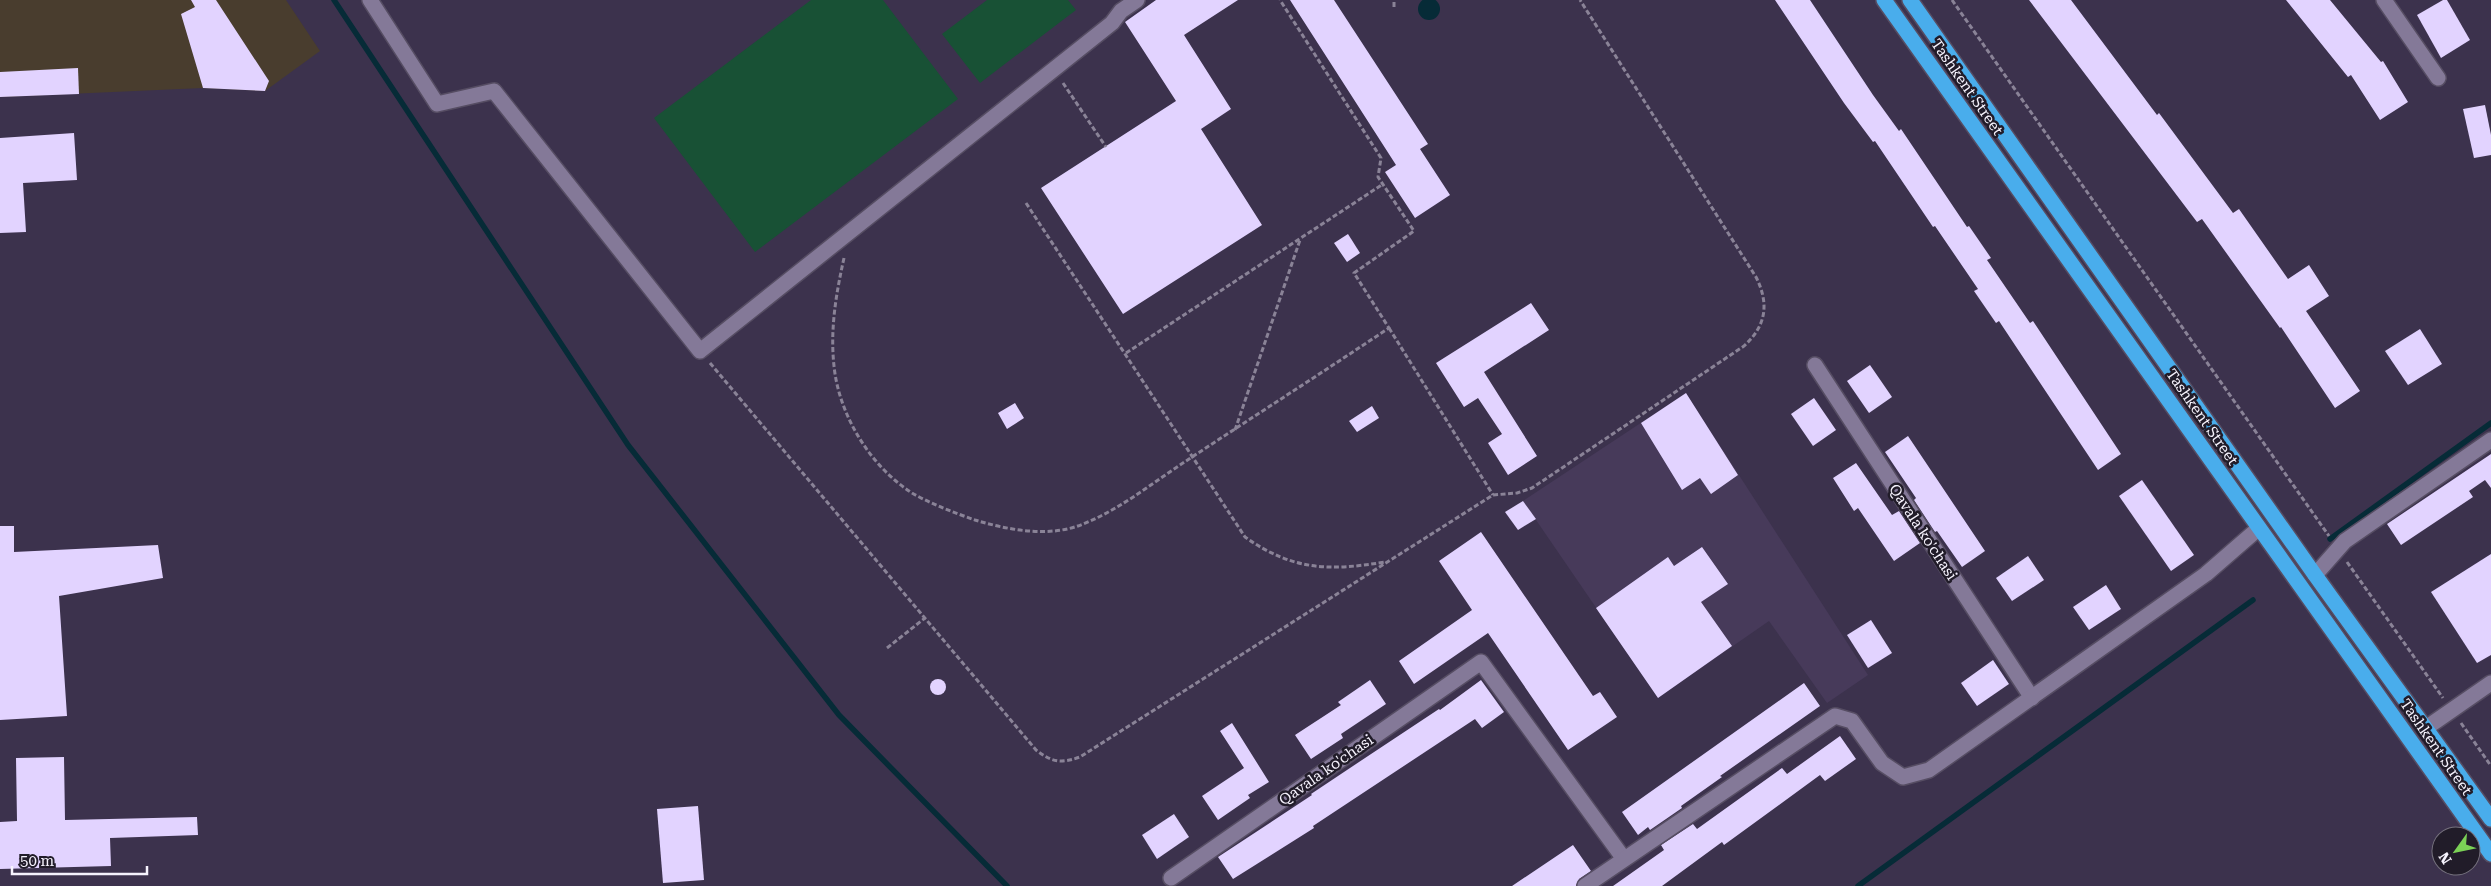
<svg xmlns="http://www.w3.org/2000/svg" width="2491" height="886" viewBox="0 0 2491 886" font-family="'Roboto Serif',serif">
<rect width="100%" height="100%" fill="#3c324d"/>
<polygon fill="#473a5a" points="1686,393 1868,675 1827,703 1769,621 1658,698 1523,501"/>
<polygon fill="#493d2e" points="0,0 286,0 320,51 265,91 203,88 0,97"/>
<g fill="#185135">
<polygon points="811,0 883,0 958,99 755,252 654,118"/>
<polygon points="987,0 1068,0 1076,10 980,83 942,34"/>
</g>
<circle fill="#062b37" cx="1429" cy="9" r="11"/>
<g fill="none" stroke-linecap="round" stroke-linejoin="round">
<g stroke="#062b37" stroke-width="5.5">
<polyline points="334,0 628,445 839,715 1007,886"/>
<polyline points="2330,539 2491,423"/>
<polyline points="1858,886 2253,600"/>
</g>
</g>
<g fill="#e2d3ff">
<polygon points="191,0 216,0 269,81 265,91 203,88 181,14 195,7"/>
<polygon points="1156,0 1238,0 1184,35 1231,109 1201,129 1262,225 1123,314 1041,188 1176,101 1125,22"/>
<polygon points="1290,0 1334,0 1428,144 1420,149 1450,195 1415,218 1385,172 1396,165"/>
<polygon points="1775,0 1810,0 1873,95 1899,131 1901,129 1967,227 1969,226 1991,258 1987,260 2030,323 2033,321 2121,454 2098,470 1999,321 1996,323 1974,291 1978,289 1935,226 1933,227 1875,141 1873,142 1844,103"/>
<polygon points="2029,0 2071,0 2157,115 2159,113 2233,213 2239,209 2288,279 2309,265 2329,296 2306,311 2360,391 2335,408 2281,327 2280,328 2202,219 2197,222"/>
<polygon points="2286,0 2330,0 2381,62 2383,61 2408,102 2380,120 2351,75 2348,77"/>
<polygon points="2443,0 2447,0 2470,40 2441,58 2417,15"/>
<polygon points="78,68 79,94 0,97 0,72"/>
<polygon points="2485,105 2491,135 2491,155 2474,158 2463,109"/>
<polygon points="74,133 77,180 23,183 26,232 0,233 0,138"/>
<polygon points="1348,234 1360,253 1347,262 1334,243"/>
<polygon points="1531,303 1549,330 1484,372 1537,456 1508,475 1488,443 1502,434 1478,398 1464,407 1436,363"/>
<polygon points="2420,329 2442,364 2408,385 2385,351"/>
<polygon points="1870,365 1892,397 1869,413 1847,381"/>
<polygon points="1686,393 1738,475 1711,494 1700,478 1682,490 1641,423"/>
<polygon points="1814,398 1836,430 1813,446 1791,414"/>
<polygon points="1015,403 1024,418 1007,429 998,413"/>
<polygon points="1372,406 1379,418 1357,432 1349,421"/>
<polygon points="1908,436 1985,551 1962,567 1937,531 1935,532 1914,500 1916,498 1885,452"/>
<polygon points="2491,454 2491,488 2485,480 2469,491 2473,497 2401,545 2387,524"/>
<polygon points="1856,463 1892,515 1899,511 1920,543 1894,561 1858,508 1854,511 1833,478"/>
<polygon points="2142,480 2194,555 2171,571 2119,496"/>
<polygon points="1523,501 1536,519 1518,530 1505,512"/>
<polygon points="0,526 14,526 14,552 158,545 163,578 59,596 67,716 0,720"/>
<polygon points="1481,532 1593,696 1600,692 1617,717 1568,750 1488,633 1414,684 1399,661 1472,610 1439,561"/>
<polygon points="1702,547 1728,584 1701,602 1732,646 1658,698 1596,608 1668,557 1674,566"/>
<polygon points="2491,554 2491,655 2477,663 2431,592"/>
<polygon points="2028,556 2044,580 2012,601 1996,578"/>
<polygon points="2106,585 2121,609 2089,630 2073,607"/>
<polygon points="1871,620 1892,653 1868,668 1847,635"/>
<polygon points="1993,660 2009,684 1977,706 1961,683"/>
<circle cx="938" cy="687" r="8"/>
<polygon points="1370,680 1386,704 1341,734 1343,738 1311,759 1295,735 1341,705 1338,702"/>
<polygon points="1481,680 1504,712 1482,728 1475,719 1313,826 1314,828 1233,879 1218,857 1312,795 1311,794 1362,760 1439,709 1440,710"/>
<polygon points="1804,683 1820,706 1720,776 1722,777 1681,806 1682,808 1650,830 1648,827 1638,835 1622,812"/>
<polygon points="1232,723 1269,782 1248,795 1250,798 1218,820 1202,796 1244,768 1220,731"/>
<polygon points="1840,736 1856,759 1825,781 1820,775 1724,845 1722,842 1662,886 1613,886 1664,850 1661,845 1693,824 1697,829 1782,768 1787,774"/>
<polygon points="64,757 65,820 197,817 198,835 110,838 111,866 0,869 0,822 17,821 16,758"/>
<polygon points="698,806 704,880 663,883 657,809"/>
<polygon points="1174,814 1189,837 1157,859 1142,835"/>
<polygon points="1573,845 1591,871 1579,879 1576,886 1512,886"/>
</g>
<g fill="none" stroke-linecap="round" stroke-linejoin="round">
<defs>
<g id="minor">
<polyline points="370,0 437,104 494,91 700,351 1112,23 1121,11 1137,0"/>
<polyline points="2384,0 2438,78"/>
<polyline points="1815,365 2032,698"/>
<polyline points="2315,575 2345,541 2491,440"/>
<polyline points="2426,728 2491,683"/>
<polyline points="1171,878 1481,662 1624,859"/>
<polyline points="1585,886 1835,716 1852,721 1882,763 1903,777 1929,770 2206,574 2259,528"/>
</g>
<g id="highway">
<polyline points="1884,0 2491,854"/>
<polyline points="1910,0 2315,575 2491,819"/>
</g>
</defs>
<use href="#minor" stroke="#564d63" stroke-width="18"/>
<use href="#highway" stroke="#564d63" stroke-width="18"/>
<g stroke="#8a8397" stroke-width="3" stroke-dasharray="5 2.5" stroke-linecap="butt">
<polyline points="1952,0 2329,536"/>
<polyline points="1394,7 1394,0"/>
<polyline points="1063,83 1106,147"/>
<path d="M 1026,203 L 1245,537 C 1293,571 1330,571 1385,562"/>
<path d="M 844,258 C 836,294 830,329 834,366 C 839,415 870,466 912,493 C 931,504 955,513 975,520 C 1008,530 1050,538 1083,524 C 1121,509 1155,481 1189,459 C 1256,415 1323,372 1389,328 L 1354,273 L 1414,231 L 1378,177 L 1381,158 L 1280,0"/>
<polyline points="1389,328 1493,495"/>
<polyline points="1126,353 1383,184"/>
<path d="M 710,363 L 1036,750 C 1052,762 1060,764 1080,757 L 1493,495 L 1517,493 L 1532,488 L 1744,346 C 1767,325 1769,303 1756,277 L 1580,0"/>
<polyline points="1235,430 1300,240"/>
<polyline points="2347,562 2443,698"/>
<polyline points="887,648 925,618"/>
<polyline points="2461,723 2491,766"/>
</g>
<use href="#minor" stroke="#847998" stroke-width="15"/>
<use href="#highway" stroke="#49adec" stroke-width="15"/>
</g>
<g text-anchor="middle" dominant-baseline="central" stroke-width="5" stroke-linejoin="round" paint-order="stroke">
<g font-size="15" fill="#f6f3fd" stroke="#211c29">
<text transform="translate(1967 87) rotate(55)">Tashkent Street</text>
<text transform="translate(2202 417) rotate(55)">Tashkent Street</text>
<text transform="translate(1923 532) rotate(57)">Qavala ko'chasi</text>
<text transform="translate(2436 747) rotate(55)">Tashkent Street</text>
<text transform="translate(1326 770) rotate(-35)">Qavala ko'chasi</text>
</g>
</g>
<g transform="translate(2456 851) rotate(237)"><circle r="24" fill="#211c29" stroke="#76727e"/>
<path d="M0-4L9 19L0 12L-9 19Z" fill="#7bd156"/>
<text y="-8" font-size="14" font-weight="bold" text-anchor="middle" fill="#f6f3fd">N</text>
</g>
<path d="M12 866v8h135v-8" fill="none" stroke="#f6f3fd" stroke-width="2.5"/>
<text x="20" y="866" font-size="15" fill="#f6f3fd" stroke="#211c29" stroke-width="4" paint-order="stroke">50 m</text>
</svg>
